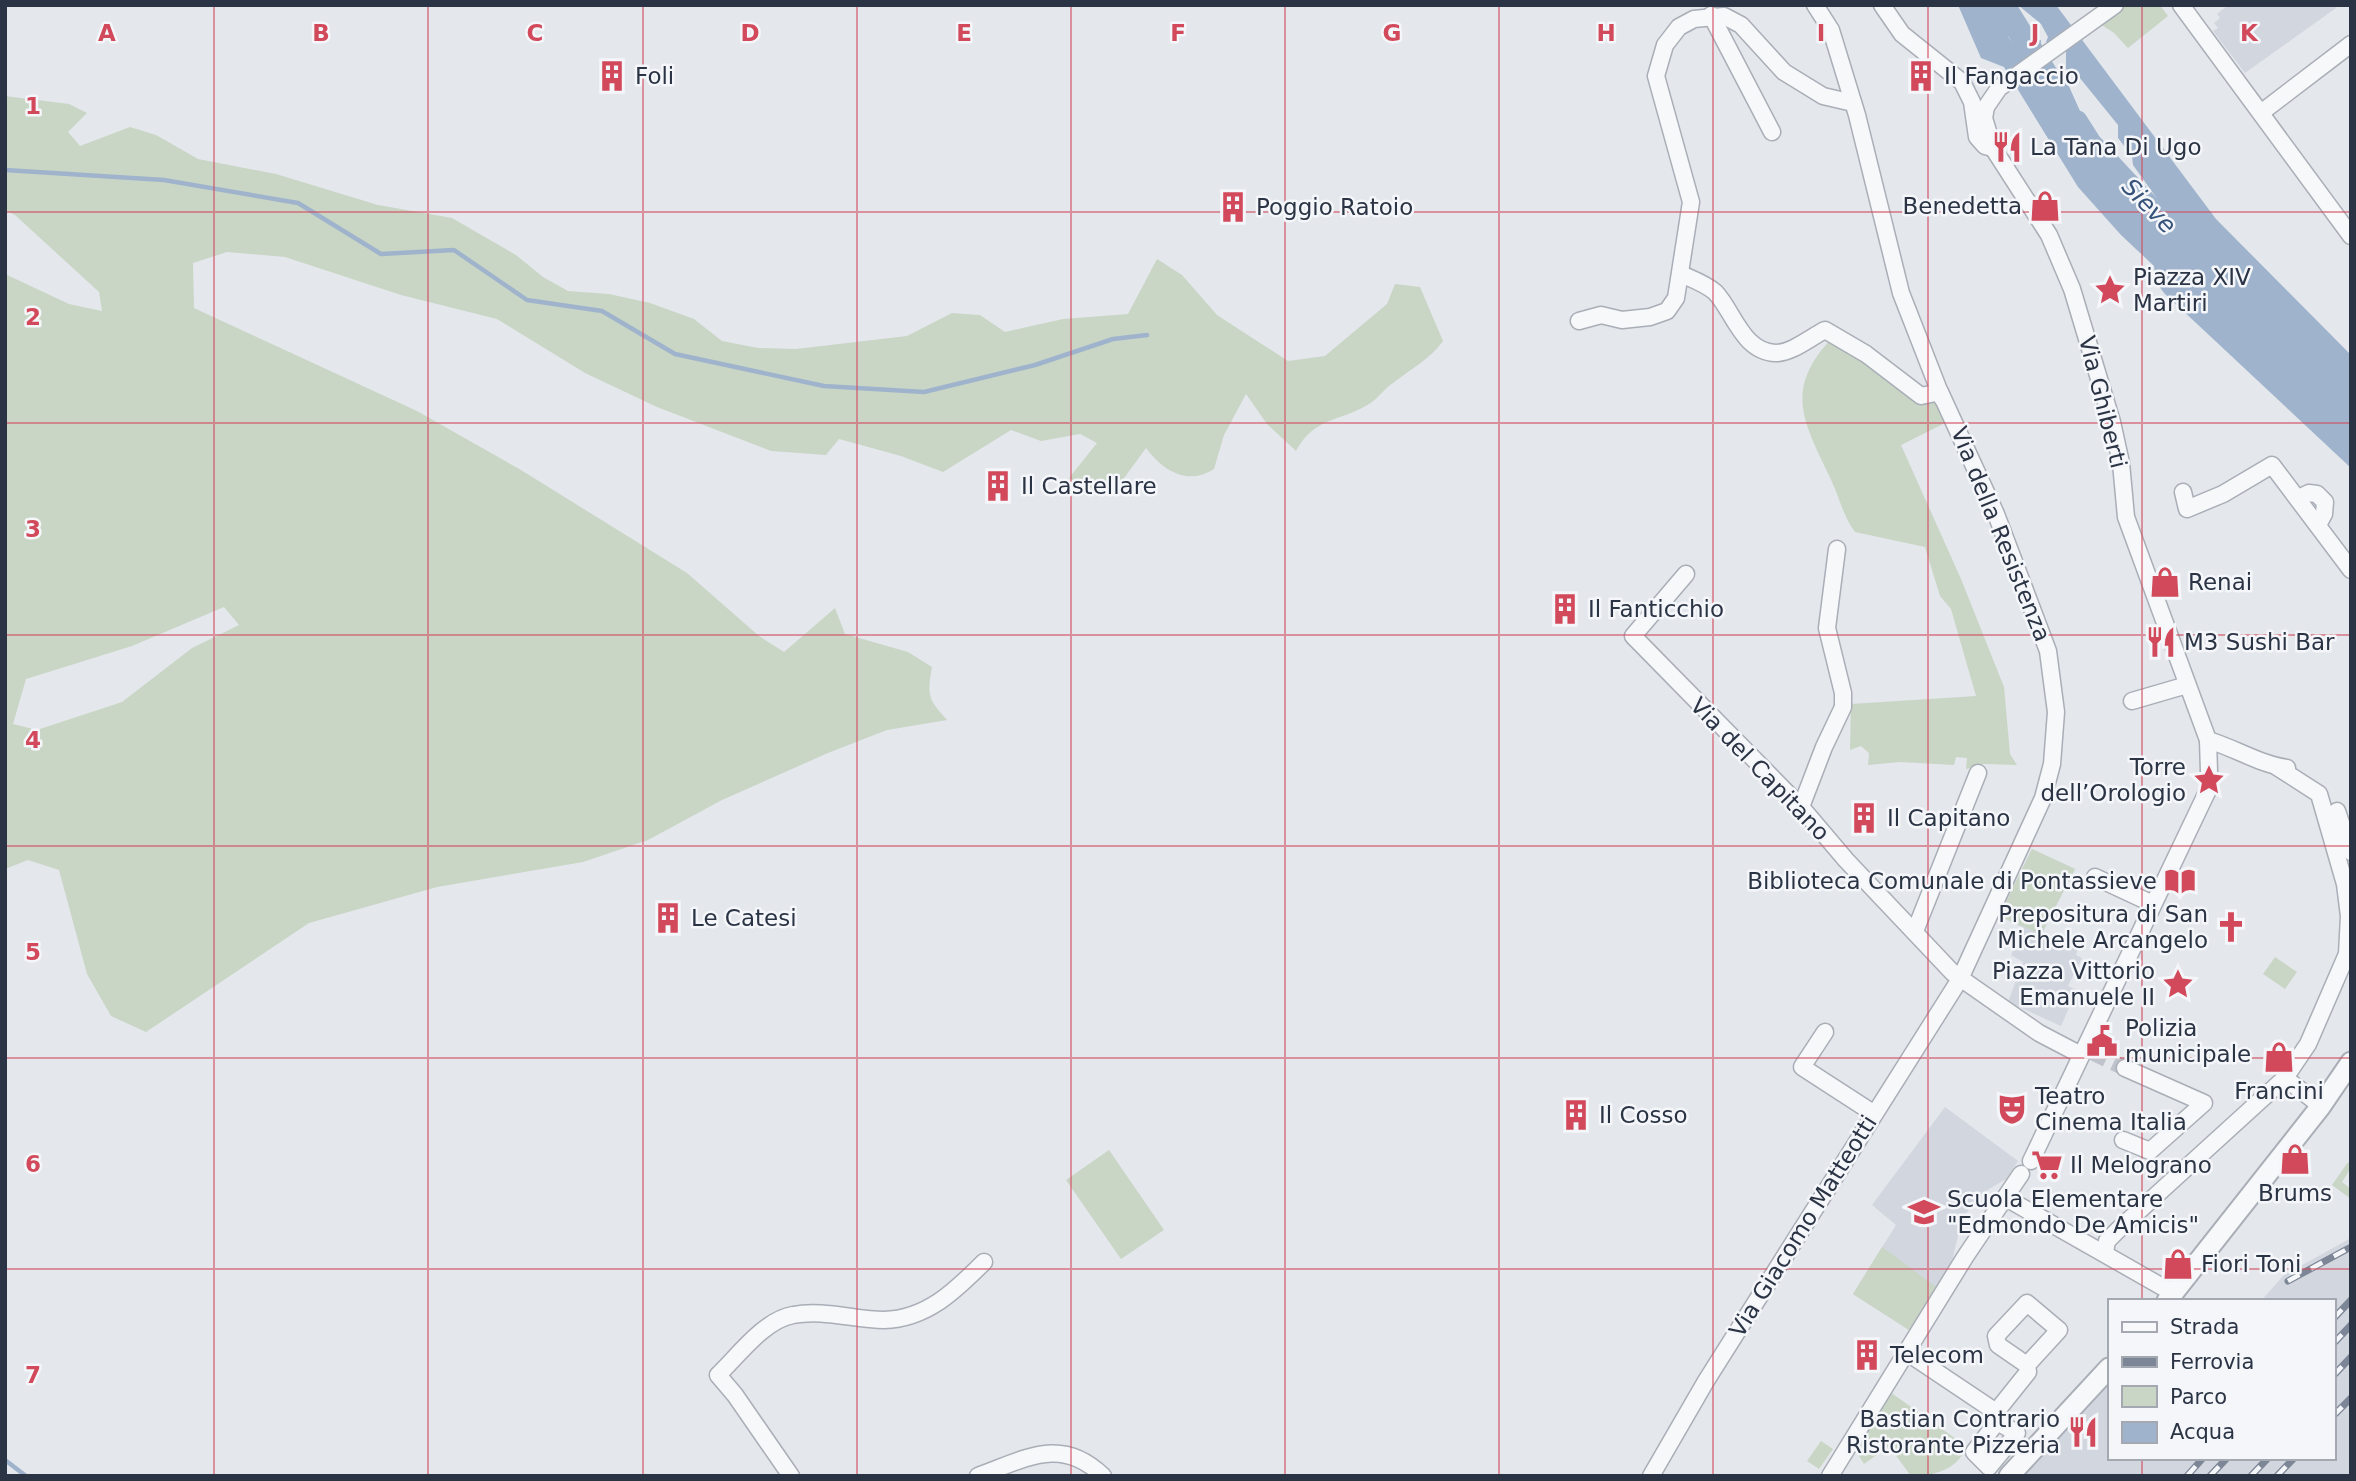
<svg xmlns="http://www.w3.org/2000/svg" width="2356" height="1481" viewBox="0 0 2356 1481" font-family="'DejaVu Sans',sans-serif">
<rect width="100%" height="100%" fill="#e4e7ec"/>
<g fill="#d2d6de">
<polygon points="2228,5 2334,5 2336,8 2245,73 2213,31 2218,28 2214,23 2220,18 2217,14"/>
<polygon points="2032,849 2075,869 2042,934 2078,949 2076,955 2082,958 2068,986 2077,990 2061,1026 2008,1002 2023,962 2011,955 2024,928 1999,916"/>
<polygon points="1945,1107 2018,1161 2006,1179 1981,1194 1962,1219 1952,1261 1909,1330 1853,1294 1896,1225 1872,1205"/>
<polygon points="2351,1238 2351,1476 2024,1476 2109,1382 2109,1458 2333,1458 2333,1301 2261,1301 2284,1275"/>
</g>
<g fill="#c9d6c5" fill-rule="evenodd">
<polygon points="2127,5 2160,5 2168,16 2128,48 2114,33 2100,24"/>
<path d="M 5,96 L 69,104 L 87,113 L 68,132 L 80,146 L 130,127 L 156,135 L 198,159 L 276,174 L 378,205 L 452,218 L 516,255 L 543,277 L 568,291 L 609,294 L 650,303 L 694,319 L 722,341 L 758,348 L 796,349 L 907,336 L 952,313 L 980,315 L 1005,332 L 1063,319 L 1128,314 L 1157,259 L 1182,275 L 1217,315 L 1288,361 L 1325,356 L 1387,304 L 1395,284 L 1420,287 L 1443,341 C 1430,359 1411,369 1393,383 C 1385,388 1380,396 1372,402 C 1344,422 1315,415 1296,451 L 1267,424 L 1246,394 L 1224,435 L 1214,469 C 1188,486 1163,471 1146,448 L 1116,489 L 1090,488 L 1069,478 L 1097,443 L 1080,434 L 1041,441 L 1011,430 L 943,472 L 901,456 L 839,439 L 826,455 L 771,451 L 657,407 L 585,373 L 497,319 L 401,295 L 285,257 L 227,252 L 193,263 L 194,308 L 417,411 L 521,470 L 687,573 L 759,636 L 784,652 L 835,608 L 845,634 L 908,652 L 932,667 C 927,696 928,699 947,720 L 887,730 L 828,753 L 722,800 L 648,840 L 583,862 L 437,887 L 309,923 L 146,1032 L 111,1016 L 87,974 L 59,870 L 28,860 L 5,869 L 5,274 L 69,304 L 102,311 L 99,292 L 15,215 L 5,210 ZM 224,607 L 239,625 L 192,648 L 122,702 L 37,730 L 13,724 L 26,679 L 132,646 Z"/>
<path d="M 1832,338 L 1913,395 L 1941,395 L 1955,418 L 1901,445 L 1961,579 L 2004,687 L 2010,754 L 2017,765 L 1984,764 L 1966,769 L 1967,758 L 1956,757 L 1954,765 L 1900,762 L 1868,765 L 1869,753 L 1861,746 L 1850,750 L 1851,704 L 1976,696 L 1951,609 L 1940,596 L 1925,547 L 1855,532 C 1843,516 1840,499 1832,482 C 1806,425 1781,392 1832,338 Z"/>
<polygon points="2032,849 2075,869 2041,934 1999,916"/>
<polygon points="2275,957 2297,972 2285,989 2263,974"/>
<polygon points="1109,1150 1164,1230 1121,1259 1066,1180"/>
<polygon points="2348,1162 2351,1168 2342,1182 2351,1189 2351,1199 2332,1185"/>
<polygon points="1882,1247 1936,1287 1909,1330 1853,1294"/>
<path d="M 1890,1392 L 1966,1446 C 1959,1470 1933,1476 1911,1476 L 1889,1446 L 1864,1464 L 1856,1451 L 1857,1443 Z"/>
<polygon points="1821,1441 1833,1449 1819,1469 1807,1461"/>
</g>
<path fill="#9fb4cc" d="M 1958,5 L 1996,5 L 2009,38 L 2023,55 L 2029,52 L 2033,40 L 2041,40 L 2039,64 L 2063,73 L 2093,140 C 2096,176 2145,222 2176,238 L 2178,228 L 2133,165 L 2132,156 L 2118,138 L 2118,125 L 2075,72 L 2066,69 L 2066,47 L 2046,42 L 2048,37 L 2041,24 L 2018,5 L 2056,5 L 2216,219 L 2351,355 L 2351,468 L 2164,293 L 2156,282 L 2154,266 L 2121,235 L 2078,187 L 2004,67 L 1981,58 Z"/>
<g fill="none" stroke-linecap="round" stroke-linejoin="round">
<g stroke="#9fb4cc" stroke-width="4.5">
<polyline points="5,170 164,180 298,203 381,254 454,250 527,300 602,311 675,354 824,386 924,392 1035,365 1113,339 1147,335"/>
<polyline points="5,1460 26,1476"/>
</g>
<g stroke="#9fb4cc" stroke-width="24">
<polyline points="2003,5 2047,76"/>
<polyline points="2076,122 2090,144 2200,262"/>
</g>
<polyline stroke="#bfc3cb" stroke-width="16" stroke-dasharray="16 8" stroke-linecap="butt" points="2092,1052 2125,1068"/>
<defs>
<g id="minor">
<polyline points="1815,5 1831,30 1857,115 1901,293 1942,398"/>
<polyline points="1882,5 1902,34 1962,82 1972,102 1977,137 1985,146 1993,148"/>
<polyline points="2115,5 1999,88 1986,107 1984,118 1993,148 2049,235 2072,289 2112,422 2121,463 2126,517 2208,740 2209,772"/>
<polyline points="2181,5 2351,236"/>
<polyline points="1711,15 1772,132"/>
<polyline points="2262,112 2351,44"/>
<polyline points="1579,321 1601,315 1622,320 1650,317 1667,311 1676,298 1691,202 1656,76 1665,45 1679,27 1694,19 1724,16 1741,25 1784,72 1823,96 1853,103"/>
<polyline points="2183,492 2187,509 2223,494 2272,465 2351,570"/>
<polyline points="2299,498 2309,493 2317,494 2325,502 2324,514 2318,525"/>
<polyline points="1686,574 1633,636 1801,807 1846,860 1953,973 2039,1033 2081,1055"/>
<polyline points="2132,701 2187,685"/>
<path d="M 2208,740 C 2235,748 2259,764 2287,768"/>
<polyline points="1801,807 1824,747 1843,707 1843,693 1827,628 1837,549"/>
<polyline points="2337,811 2351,852"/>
<polyline points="2095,877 2153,904"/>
<polyline points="1915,931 1978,773"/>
<polyline points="1825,1032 1802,1067 1873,1113"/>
<polyline points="2285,1078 2321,1106"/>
<polyline points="2123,1140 2150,1151 2204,1103 2125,1068"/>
<polyline points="2031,1161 2208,790"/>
<polyline points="2006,1198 2173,1293"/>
<polyline points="2105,1252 2107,1241 2119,1229 2285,1078 2308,1044 2347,954 2349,916 2345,884 2319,794 2277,767"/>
<polyline points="1908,1353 1996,1412 2028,1372 2027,1365 2059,1330 2027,1303 1996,1336 1998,1345 2027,1365"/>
<polyline points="1996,1412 1997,1422 1974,1452 1989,1467 2017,1433 1997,1422"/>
<path d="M 791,1476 L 735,1395 L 718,1375 C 738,1356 764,1320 793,1315 C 823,1309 855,1320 884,1320 C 927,1319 956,1290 984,1262"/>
<path d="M 978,1476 C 1025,1459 1061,1435 1103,1476"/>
<path d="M 1651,1476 L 1706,1381 L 1960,979 L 2043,798 L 2052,764 L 2056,712 L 2048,651 L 1996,514 L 1940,392 L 1921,396 L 1866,354 L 1825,330 C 1811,337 1792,353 1776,353 C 1742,352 1733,310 1715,292 C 1706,284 1692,279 1681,274"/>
<polyline points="1830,1476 1965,1257 2021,1174"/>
</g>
<g id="tertiary">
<polyline points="2167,1301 2321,1106 2351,1062"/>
<polyline points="2009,1476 2109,1368"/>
</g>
</defs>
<use href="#minor" stroke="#a9aeb7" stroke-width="19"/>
<use href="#tertiary" stroke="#a9aeb7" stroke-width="23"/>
<use href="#minor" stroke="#f7f8fa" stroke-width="16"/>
<use href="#tertiary" stroke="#f7f8fa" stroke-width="19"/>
<defs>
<g id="rail">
<polyline points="2288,1281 2351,1247"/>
<polyline points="2333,1319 2351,1300"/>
<polyline points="2333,1344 2351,1325"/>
<polyline points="2333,1376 2351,1357"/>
<polyline points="2333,1416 2351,1398"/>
<polyline points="2187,1476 2203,1458"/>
<polyline points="2210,1476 2227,1458"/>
<polyline points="2251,1476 2268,1458"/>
<polyline points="2277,1476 2294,1458"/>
</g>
</defs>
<use href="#rail" stroke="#7d8696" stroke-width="7"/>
<use href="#rail" stroke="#f4f6f9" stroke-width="4.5" stroke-dasharray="13" stroke-linecap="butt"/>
</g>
<path fill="none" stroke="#d1495b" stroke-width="2" stroke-opacity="0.55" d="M 214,5 L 214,1476M 428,5 L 428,1476M 643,5 L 643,1476M 857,5 L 857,1476M 1071,5 L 1071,1476M 1285,5 L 1285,1476M 1499,5 L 1499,1476M 1713,5 L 1713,1476M 1928,5 L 1928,1476M 2142,5 L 2142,1301M 5,212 L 2351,212M 5,423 L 2351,423M 5,635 L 2351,635M 5,846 L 2351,846M 5,1058 L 2351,1058M 5,1269 L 2351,1269M 2142,1458 L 2142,1476"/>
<defs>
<symbol id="building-bare" viewBox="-9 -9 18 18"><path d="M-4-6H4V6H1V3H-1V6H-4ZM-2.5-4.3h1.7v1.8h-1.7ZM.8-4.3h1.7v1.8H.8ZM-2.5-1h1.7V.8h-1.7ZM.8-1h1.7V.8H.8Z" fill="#d1495b" stroke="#f4f6f9" stroke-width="2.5" paint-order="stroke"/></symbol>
<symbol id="restaurant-bare" viewBox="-9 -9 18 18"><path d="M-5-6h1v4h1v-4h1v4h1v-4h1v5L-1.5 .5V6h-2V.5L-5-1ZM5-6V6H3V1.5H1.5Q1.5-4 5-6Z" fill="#d1495b" stroke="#f4f6f9" stroke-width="2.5" paint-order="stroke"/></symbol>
<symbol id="shop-bare" viewBox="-9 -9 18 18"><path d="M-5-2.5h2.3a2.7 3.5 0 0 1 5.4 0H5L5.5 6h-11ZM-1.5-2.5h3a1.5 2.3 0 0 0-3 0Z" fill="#d1495b" stroke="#f4f6f9" stroke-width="2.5" paint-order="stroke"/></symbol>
<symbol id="sight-bare" viewBox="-9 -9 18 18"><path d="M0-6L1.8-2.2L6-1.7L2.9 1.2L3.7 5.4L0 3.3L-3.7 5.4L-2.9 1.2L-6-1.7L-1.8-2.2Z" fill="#d1495b" stroke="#f4f6f9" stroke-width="2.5" paint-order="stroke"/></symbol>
<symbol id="library-bare" viewBox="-9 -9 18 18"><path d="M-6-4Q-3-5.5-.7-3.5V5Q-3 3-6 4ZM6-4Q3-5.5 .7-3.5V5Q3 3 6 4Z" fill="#d1495b" stroke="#f4f6f9" stroke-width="2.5" paint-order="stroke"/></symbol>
<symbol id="church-bare" viewBox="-9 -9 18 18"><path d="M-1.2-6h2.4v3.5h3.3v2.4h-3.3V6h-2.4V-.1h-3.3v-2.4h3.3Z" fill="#d1495b" stroke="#f4f6f9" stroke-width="2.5" paint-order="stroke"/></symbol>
<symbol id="civic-bare" viewBox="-9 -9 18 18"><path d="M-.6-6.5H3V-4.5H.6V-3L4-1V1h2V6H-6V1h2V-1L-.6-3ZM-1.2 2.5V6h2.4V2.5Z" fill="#d1495b" stroke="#f4f6f9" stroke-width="2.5" paint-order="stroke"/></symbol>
<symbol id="theatre-bare" viewBox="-9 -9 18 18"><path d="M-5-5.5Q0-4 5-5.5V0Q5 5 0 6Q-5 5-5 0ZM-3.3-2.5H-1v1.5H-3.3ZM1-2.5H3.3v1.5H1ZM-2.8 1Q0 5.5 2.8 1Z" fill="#d1495b" stroke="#f4f6f9" stroke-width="2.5" paint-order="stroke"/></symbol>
<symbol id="supermarket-bare" viewBox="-9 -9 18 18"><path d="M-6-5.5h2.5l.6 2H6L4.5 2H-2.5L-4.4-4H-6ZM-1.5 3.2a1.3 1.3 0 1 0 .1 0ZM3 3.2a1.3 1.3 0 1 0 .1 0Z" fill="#d1495b" stroke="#f4f6f9" stroke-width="2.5" paint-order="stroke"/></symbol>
<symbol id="school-bare" viewBox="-9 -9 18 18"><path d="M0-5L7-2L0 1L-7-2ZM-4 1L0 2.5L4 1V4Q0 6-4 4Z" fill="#d1495b" stroke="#f4f6f9" stroke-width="2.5" paint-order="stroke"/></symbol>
</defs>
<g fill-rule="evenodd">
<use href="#building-bare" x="590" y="54" width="44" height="44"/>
<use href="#building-bare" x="1899" y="54" width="44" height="44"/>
<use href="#restaurant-bare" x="1985" y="125" width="44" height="44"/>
<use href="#shop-bare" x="2023" y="184" width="44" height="44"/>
<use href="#building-bare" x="1211" y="185" width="44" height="44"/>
<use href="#sight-bare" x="2088" y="268" width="44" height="44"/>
<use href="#building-bare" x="976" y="464" width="44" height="44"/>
<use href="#shop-bare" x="2143" y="560" width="44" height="44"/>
<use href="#building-bare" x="1543" y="587" width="44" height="44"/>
<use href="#restaurant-bare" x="2139" y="620" width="44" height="44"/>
<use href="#sight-bare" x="2187" y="758" width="44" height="44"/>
<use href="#building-bare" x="1842" y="796" width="44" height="44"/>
<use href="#library-bare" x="2158" y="859" width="44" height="44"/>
<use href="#building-bare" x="646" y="896" width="44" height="44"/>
<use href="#church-bare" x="2209" y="905" width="44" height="44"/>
<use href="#sight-bare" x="2156" y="962" width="44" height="44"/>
<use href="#civic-bare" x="2080" y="1019" width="44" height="44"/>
<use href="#shop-bare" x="2257" y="1035" width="44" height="44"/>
<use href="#theatre-bare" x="1990" y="1087" width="44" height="44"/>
<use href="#building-bare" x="1554" y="1093" width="44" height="44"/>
<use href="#shop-bare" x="2273" y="1137" width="44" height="44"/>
<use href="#supermarket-bare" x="2025" y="1143" width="44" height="44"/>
<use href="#school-bare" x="1902" y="1190" width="44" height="44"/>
<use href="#shop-bare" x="2156" y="1242" width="44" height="44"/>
<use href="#building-bare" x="1845" y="1333" width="44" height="44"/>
<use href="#restaurant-bare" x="2061" y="1410" width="44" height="44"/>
</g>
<g text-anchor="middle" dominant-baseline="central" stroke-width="5" stroke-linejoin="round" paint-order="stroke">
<g font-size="23" fill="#2b3445" stroke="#f4f6f9" text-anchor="start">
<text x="635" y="76">Foli</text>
<text x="1944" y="76">Il Fangaccio</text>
<text x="2030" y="147">La Tana Di Ugo</text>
<text x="2022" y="206" text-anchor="end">Benedetta</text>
<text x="1256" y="207">Poggio Ratoio</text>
<text x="2133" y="277">Piazza XIV<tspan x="2133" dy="26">Martiri</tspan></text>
<text x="1021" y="486">Il Castellare</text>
<text x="2188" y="582">Renai</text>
<text x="1588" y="609">Il Fanticchio</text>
<text x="2184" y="642">M3 Sushi Bar</text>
<text x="2186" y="767" text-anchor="end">Torre<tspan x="2186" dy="26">dell’Orologio</tspan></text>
<text x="1887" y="818">Il Capitano</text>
<text x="2157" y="881" text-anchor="end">Biblioteca Comunale di Pontassieve</text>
<text x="2208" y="914" text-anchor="end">Prepositura di San<tspan x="2208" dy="26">Michele Arcangelo</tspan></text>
<text x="691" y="918">Le Catesi</text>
<text x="2155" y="971" text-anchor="end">Piazza Vittorio<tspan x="2155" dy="26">Emanuele II</tspan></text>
<text x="2125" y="1028">Polizia<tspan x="2125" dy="26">municipale</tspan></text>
<text x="2279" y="1091" text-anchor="middle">Francini</text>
<text x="2035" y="1096">Teatro<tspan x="2035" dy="26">Cinema Italia</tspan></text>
<text x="1599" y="1115">Il Cosso</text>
<text x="2070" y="1165">Il Melograno</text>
<text x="2295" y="1193" text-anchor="middle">Brums</text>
<text x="1947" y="1199">Scuola Elementare<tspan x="1947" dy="26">"Edmondo De Amicis"</tspan></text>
<text x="2201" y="1264">Fiori Toni</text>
<text x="1890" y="1355">Telecom</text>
<text x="2060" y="1419" text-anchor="end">Bastian Contrario<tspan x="2060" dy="26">Ristorante Pizzeria</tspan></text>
</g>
<g font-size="23" fill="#2b3445" stroke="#f4f6f9">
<text transform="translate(2103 402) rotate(76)">Via Ghiberti</text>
<text transform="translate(2001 534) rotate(68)">Via della Resistenza</text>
<text transform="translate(1760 769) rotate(46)">Via del Capitano</text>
<text transform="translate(1803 1226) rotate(-58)">Via Giacomo Matteotti</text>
</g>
<g font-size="24" font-style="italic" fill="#34527a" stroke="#f4f6f9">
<text transform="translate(2149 206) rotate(46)">Sieve</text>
</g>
</g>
<g font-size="23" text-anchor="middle" font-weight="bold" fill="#d1495b" stroke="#f4f6f9" stroke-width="5" stroke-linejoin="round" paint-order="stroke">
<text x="107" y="41">A</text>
<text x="321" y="41">B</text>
<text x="535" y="41">C</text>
<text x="750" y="41">D</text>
<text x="964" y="41">E</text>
<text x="1178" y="41">F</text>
<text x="1392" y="41">G</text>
<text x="1606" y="41">H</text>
<text x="1821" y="41">I</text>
<text x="2035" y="41">J</text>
<text x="2249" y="41">K</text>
<text x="33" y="114">1</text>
<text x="33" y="325">2</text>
<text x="33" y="537">3</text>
<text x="33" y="748">4</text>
<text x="33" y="960">5</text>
<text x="33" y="1172">6</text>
<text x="33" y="1383">7</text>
</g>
<rect width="2356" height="1481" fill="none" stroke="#2b3445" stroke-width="14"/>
<rect x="2108" y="1299" width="228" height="161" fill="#f4f6f9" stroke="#a4a8b1" stroke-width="2"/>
<rect x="2122" y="1322" width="35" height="10" fill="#f7f8fa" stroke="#a4a8b1" stroke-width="2"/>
<text x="2170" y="1334" font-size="21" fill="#2b3445">Strada</text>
<rect x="2122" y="1357" width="35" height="10" fill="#7d8696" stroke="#a4a8b1" stroke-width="2"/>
<text x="2170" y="1369" font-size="21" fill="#2b3445">Ferrovia</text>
<rect x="2122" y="1386" width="35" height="21" fill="#c9d6c5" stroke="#a4a8b1" stroke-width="2"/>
<text x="2170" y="1404" font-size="21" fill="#2b3445">Parco</text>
<rect x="2122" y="1422" width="35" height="21" fill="#9fb4cc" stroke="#a4a8b1" stroke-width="2"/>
<text x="2170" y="1439" font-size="21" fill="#2b3445">Acqua</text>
</svg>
